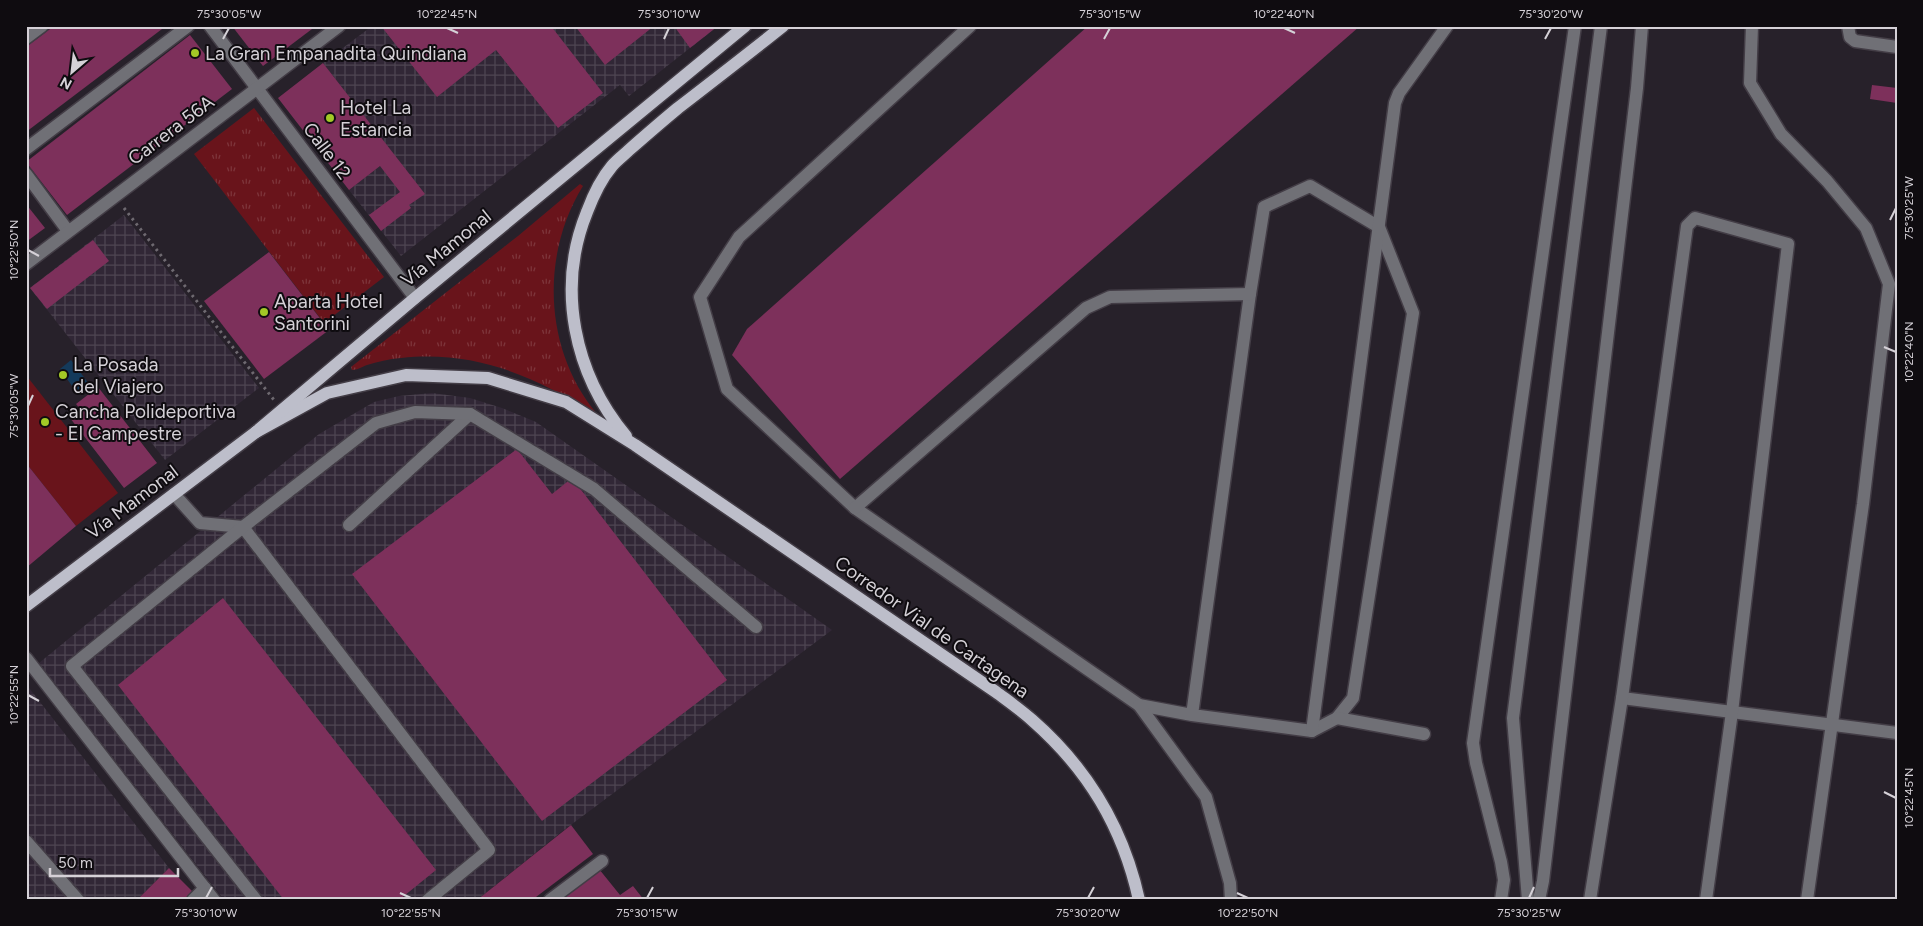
<svg xmlns="http://www.w3.org/2000/svg" width="1923" height="926" viewBox="0 0 1923 926" font-family="Figtree,sans-serif">
<defs>
<pattern id="industrial-grid" width="8" height="8" patternUnits="userSpaceOnUse" patternTransform="scale(1.25)"><rect width="8" height="8" fill="#312736"/><path d="M0 4h8M4 0v8" fill="none" stroke="#4e4552"/></pattern>
<pattern id="grass-tufts" width="24" height="20" patternUnits="userSpaceOnUse" patternTransform="scale(1.25)"><rect width="24" height="20" fill="#69141b"/><path d="M3 7l-1-3M5 7V3M7 7l1-3M15 17l-1-3M17 17v-4M19 17l1-3" fill="none" stroke="#7e353b"/></pattern>
</defs>
<rect width="100%" height="100%" fill="#27212a"/>
<g fill="url(#industrial-grid)">
<polygon points="372,26 718,26 629,96 620,85 401,256 349,190 394,155 323,63"/>
<polygon points="124,215 259,388 165,460 30,288"/>
<polygon points="432,393 470,398 502,408 536,422 832,630 560,833 477,900 224,900 39,663 319,434 374,402 399,396"/>
<polygon points="26,684 169,868 137,900 26,900"/>
</g>
<g fill="url(#grass-tufts)">
<polygon points="254,108 384,277 324,323 194,154"/>
<path d="M 580,184 L 583,186 C 540,255 544,351 597,414 L 596,415 C 535,376 475,350 401,358 C 389,359 377,362 367,365 C 361,367 358,370 352,370 L 351,367 L 518,236 Z"/>
</g>
<polygon fill="#69141b" points="26,375 118,493 76,526 26,463"/>
<polygon fill="#143a5b" points="71,360 89,384 86,392 77,393 60,369"/>
<g fill="#7d305b">
<polygon points="54,26 166,26 26,132 26,47"/>
<polygon points="232,26 316,26 263,66"/>
<polygon points="381,26 551,26 603,93 558,128 496,50 437,97"/>
<polygon points="575,26 654,26 605,65"/>
<polygon points="674,26 718,26 690,48"/>
<polygon points="1088,26 1360,26 840,479 732,355 747,329"/>
<polygon points="190,35 232,89 67,215 26,162"/>
<polygon points="323,63 425,194 409,205 411,208 381,231 369,215 400,192 380,166 349,190 278,98"/>
<polygon points="1872,85 1897,88 1897,103 1870,99"/>
<polygon points="26,204 45,228 26,242"/>
<polygon points="93,240 109,261 47,309 30,288"/>
<polygon points="269,252 329,330 264,379 204,301"/>
<polygon points="98,387 157,463 124,488 70,418 81,410 76,404"/>
<polygon points="517,449 552,494 572,478 727,680 542,821 352,574"/>
<polygon points="26,463 76,526 26,568"/>
<polygon points="223,598 436,870 399,900 284,900 118,685"/>
<polygon points="571,825 593,854 532,900 477,900"/>
<polygon points="169,868 194,893 187,900 137,900"/>
<polygon points="599,869 620,895 633,886 644,900 559,900"/>
</g>
<g fill="none" stroke-linecap="round" stroke-linejoin="round">
<defs>
<g id="minor">
<polyline points="210,26 415,298"/>
<polyline points="970,26 739,237 700,297 727,389 855,508 1139,705 1192,715 1312,731 1337,718 1353,698 1413,313 1379,227 1310,186 1264,207 1250,294 1192,715"/>
<polyline points="1752,26 1750,83 1781,134 1827,181 1866,228 1889,284 1863,504 1807,900"/>
<polyline points="1848,26 1850,37 1855,41 1897,47"/>
<polyline points="26,38 42,26"/>
<polyline points="26,149 188,26"/>
<polyline points="26,174 68,231"/>
<polyline points="26,264 339,26"/>
<polyline points="174,494 200,523 243,527 489,850 428,900"/>
<polyline points="855,508 1086,308 1110,297 1250,294"/>
<polyline points="349,525 470,414"/>
<polyline points="26,658 214,900"/>
<polyline points="1622,698 1897,733"/>
<polyline points="1139,705 1206,797 1230,883 1231,900"/>
<polyline points="1337,718 1424,734"/>
<polyline points="1312,731 1395,103 1399,93 1447,26"/>
<polyline points="26,841 78,900"/>
<polyline points="193,900 205,888"/>
<polyline points="256,900 72,666 243,527 376,423 415,412 470,414 594,489 756,627"/>
<polyline points="550,900 602,861"/>
<polyline points="1501,900 1504,880 1501,862 1476,763 1473,743 1575,26"/>
<polyline points="1528,900 1513,718 1601,26"/>
<polyline points="1539,900 1543,881 1637,88 1642,26"/>
<polyline points="1590,900 1622,698 1687,226 1695,218 1788,244 1732,712 1706,900"/>
</g>
<g id="major">
<path d="M 256,432 L 327,393 L 406,375 L 488,378 L 566,402 L 635,445 L 996,692 C 1008,701 1021,710 1032,720 C 1088,769 1123,827 1139,900"/>
<path d="M 626,436 C 574,374 556,288 587,212 C 593,196 601,179 612,166 C 617,160 624,155 629,150 C 645,136 661,122 678,108 C 713,81 748,54 783,26"/>
<polyline points="26,606 256,432 415,298 745,26"/>
</g>
</defs>
<use href="#minor" stroke="#433d46" stroke-width="15"/>
<use href="#major" stroke="#433d46" stroke-width="15"/>
<polyline stroke="#6e6970" stroke-width="3" stroke-dasharray="2.5 4" stroke-linecap="butt" points="124,208 274,400"/>
<use href="#minor" stroke="#707076" stroke-width="12"/>
<use href="#major" stroke="#bdbeca" stroke-width="12"/>
</g>
<path fill="none" stroke="#d5d1d7" stroke-width="2" d="M 447,28 L 458,33M 1284,28 L 1295,33M 223,39 L 229,28M 664,39 L 669,28M 1104,39 L 1110,28M 1545,39 L 1551,28M 1890,220 L 1896,208M 28,250 L 39,256M 1884,347 L 1896,352M 28,406 L 33,395M 28,695 L 39,701M 1884,792 L 1896,798M 400,893 L 411,898M 1237,893 L 1248,898M 206,898 L 212,887M 647,898 L 653,887M 1088,898 L 1094,887M 1529,898 L 1534,887"/>
<g fill="#a3c926" stroke="#0f0c10" stroke-width="2">
<circle cx="195" cy="53" r="5"/>
<circle cx="330" cy="118" r="5"/>
<circle cx="264" cy="312" r="5"/>
<circle cx="63" cy="375" r="5"/>
<circle cx="45" cy="422" r="5"/>
</g>
<g text-anchor="middle" dominant-baseline="central" stroke-width="4" stroke-linejoin="round" paint-order="stroke">
<g font-size="19" fill="#d5d1d7" stroke="#0f0c10" text-anchor="start">
<text x="205" y="53">La Gran Empanadita Quindiana</text>
<text x="340" y="107">Hotel La<tspan x="340" dy="22">Estancia</tspan></text>
<text x="274" y="301">Aparta Hotel<tspan x="274" dy="22">Santorini</tspan></text>
<text x="73" y="364">La Posada<tspan x="73" dy="22">del Viajero</tspan></text>
<text x="55" y="411">Cancha Polideportiva<tspan x="55" dy="22">- El Campestre</tspan></text>
</g>
<g font-size="19" fill="#d5d1d7" stroke="#0f0c10">
<text transform="translate(171 130) rotate(-37)">Carrera 56A</text>
<text transform="translate(327 151) rotate(53)">Calle 12</text>
<text transform="translate(446 248) rotate(-39)">Vía Mamonal</text>
<text transform="translate(132 502) rotate(-37)">Vía Mamonal</text>
<text transform="translate(932 627) rotate(35)">Corredor Vial de Cartagena</text>
</g>
</g>
<rect width="1923" height="926" fill="none" stroke="#0f0c10" stroke-width="55"/>
<g transform="translate(72 72) rotate(208)" stroke="#0f0c10" stroke-width="4" paint-order="stroke">
<path d="M0-4L9 19L0 12L-9 19Z" fill="#d5d1d7"/>
<text y="-8" font-size="14" font-weight="bold" text-anchor="middle" fill="#d5d1d7">N</text>
</g>
<path d="M50 868v8h128v-8" fill="none" stroke="#d5d1d7" stroke-width="2.5"/>
<text x="58" y="868" font-size="15" fill="#d5d1d7" stroke="#0f0c10" stroke-width="4" paint-order="stroke">50 m</text>
<rect x="28" y="28" width="1868" height="870" fill="none" stroke="#d5d1d7" stroke-width="2"/>
<g font-size="12" text-anchor="middle" fill="#d5d1d7">
<text x="229" y="18">75°30'05"W</text>
<text x="447" y="18">10°22'45"N</text>
<text x="669" y="18">75°30'10"W</text>
<text x="1110" y="18">75°30'15"W</text>
<text x="1284" y="18">10°22'40"N</text>
<text x="1551" y="18">75°30'20"W</text>
<text transform="translate(1909 208) rotate(-90)" y="4">75°30'25"W</text>
<text transform="translate(14 250) rotate(-90)" y="4">10°22'50"N</text>
<text transform="translate(1909 352) rotate(-90)" y="4">10°22'40"N</text>
<text transform="translate(14 406) rotate(-90)" y="4">75°30'05"W</text>
<text transform="translate(14 695) rotate(-90)" y="4">10°22'55"N</text>
<text transform="translate(1909 798) rotate(-90)" y="4">10°22'45"N</text>
<text x="206" y="917">75°30'10"W</text>
<text x="411" y="917">10°22'55"N</text>
<text x="647" y="917">75°30'15"W</text>
<text x="1088" y="917">75°30'20"W</text>
<text x="1248" y="917">10°22'50"N</text>
<text x="1529" y="917">75°30'25"W</text>
</g>
</svg>
